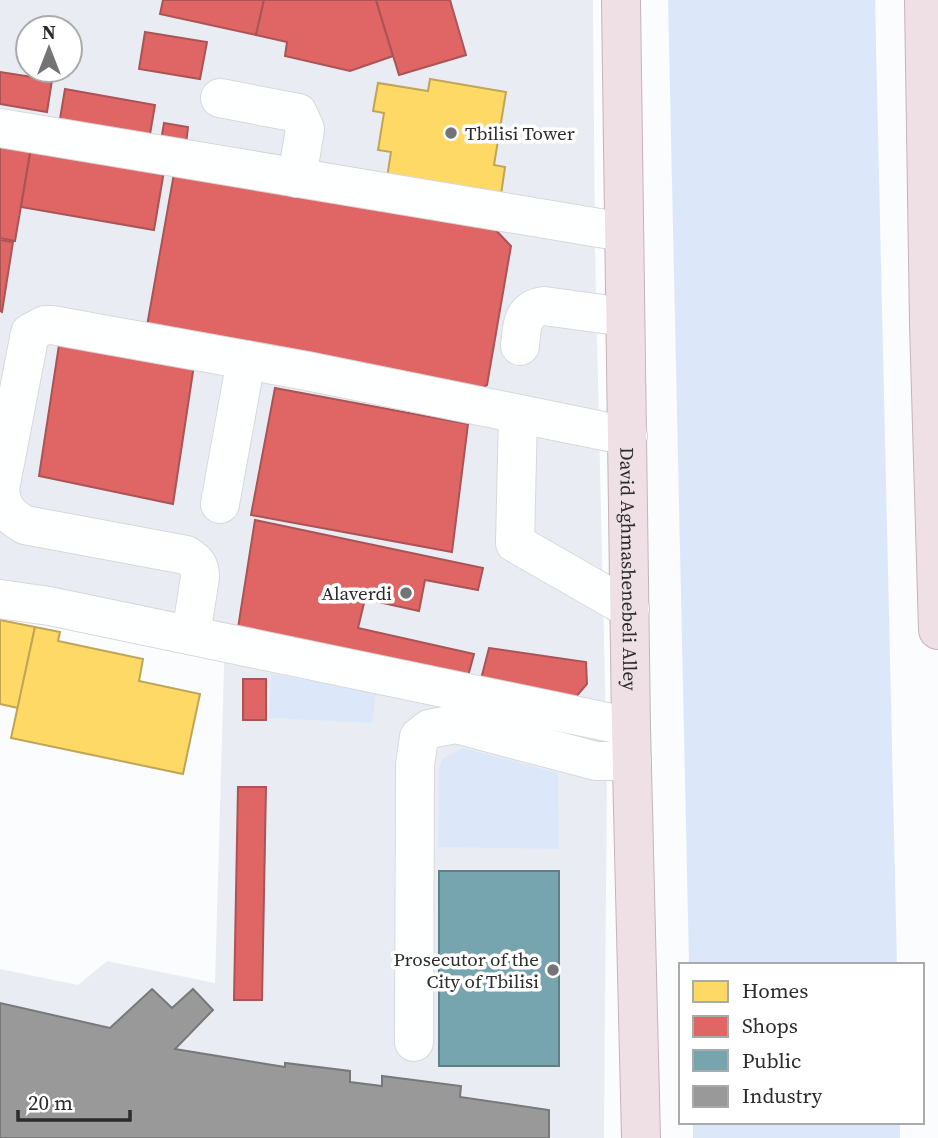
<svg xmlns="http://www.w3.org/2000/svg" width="938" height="1138" viewBox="0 0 938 1138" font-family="'Source Serif 4',serif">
<rect width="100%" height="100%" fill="#fbfcfe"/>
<path fill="#e9edf3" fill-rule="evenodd" d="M 0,0 L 593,0 L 595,251 L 607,768 L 604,1138 L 0,1138 L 0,969 L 78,985 L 107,961 L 215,983 L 225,631 L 0,580 ZM 28,28 L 70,28 L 70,70 L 28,70 Z"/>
<g fill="#dce8fa">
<polygon points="668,0 875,0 897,965 689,965"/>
<polygon points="271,674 376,692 372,723 269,718"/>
<polygon points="463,748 558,773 559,849 438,847 439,768 443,758"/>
<rect x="693" y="1122" width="207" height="16"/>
</g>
<g fill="#ffd966" stroke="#bfa555" stroke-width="2">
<polygon points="430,79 506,92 494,165 505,167 501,195 386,184 391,152 378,150 384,113 373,111 378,83 428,91"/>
<polygon points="0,620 35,627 18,708 0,704"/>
<polygon points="35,627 60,632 58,641 143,659 139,681 200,694 183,774 11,738"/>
</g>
<g fill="#e06666" stroke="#aa5455" stroke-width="2">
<polygon points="163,0 264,0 256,35 160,14"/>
<polygon points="264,0 376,0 393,56 350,71 285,56 287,42 256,35"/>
<polygon points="376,0 450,0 466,55 399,75"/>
<polygon points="145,32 207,42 200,79 139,69"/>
<polygon points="0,72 52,80 47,112 0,104"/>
<polygon points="65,89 155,105 149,140 59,125"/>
<polygon points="164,123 188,127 186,144 161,141"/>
<polygon points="0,136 32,142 15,241 0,238"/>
<polygon points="32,142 165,165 154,230 21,207"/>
<polygon points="175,168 489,223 511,246 487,385 470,394 145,337"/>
<polygon points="0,240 13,242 2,312 0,311"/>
<polygon points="59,345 194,365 173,504 39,476"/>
<polygon points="275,388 468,424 452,552 251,515"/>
<polygon points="255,520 483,568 478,590 425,580 419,611 365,599 358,628 474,654 468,676 238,628"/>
<polygon points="489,648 586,662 587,684 575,698 480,683"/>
<rect x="243" y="679" width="23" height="41"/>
<polygon points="238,787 266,787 262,1000 234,1000"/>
</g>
<rect fill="#76a5af" stroke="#608088" stroke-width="2" x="439" y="871" width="120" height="195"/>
<polygon fill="#999" stroke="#787878" stroke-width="2" points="152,989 172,1008 193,989 213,1010 175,1049 285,1067 285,1063 350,1071 350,1082 382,1086 382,1076 461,1086 460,1097 549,1110 549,1138 0,1138 0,1003 110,1028"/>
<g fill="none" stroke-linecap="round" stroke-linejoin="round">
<defs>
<g id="minor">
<polyline points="220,98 298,113 305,129 297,178"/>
<polyline points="0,128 623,232"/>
<path d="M 520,346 C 522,327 521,309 544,306 L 625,317"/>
<polyline points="518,414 515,543 630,609"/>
<polyline points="0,489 30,333 45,325 52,325 307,371 628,436"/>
<path d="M 0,491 C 3,509 9,516 25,525 L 186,555 C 196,561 200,565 200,577 L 191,635"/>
<polyline points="220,504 246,360"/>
<polyline points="0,599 49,606 631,727"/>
<polyline points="414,1042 415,765 419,737 429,729 456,724 596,761 632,761"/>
</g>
<g id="highway">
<path id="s1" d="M 621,0 L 631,727 L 641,1138"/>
<polyline points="924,0 929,324 938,630"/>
</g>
</defs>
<use href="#minor" stroke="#d8d8da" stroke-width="40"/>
<use href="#highway" stroke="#c4b4b9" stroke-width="40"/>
<use href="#minor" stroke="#feffff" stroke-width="38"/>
<use href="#highway" stroke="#eee0e4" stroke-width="38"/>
</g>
<g fill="#747476" stroke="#fff" stroke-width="2.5">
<circle cx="451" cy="133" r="7"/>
<circle cx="406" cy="593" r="7"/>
<circle cx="553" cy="970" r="7"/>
</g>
<g text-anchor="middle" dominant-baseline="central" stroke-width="7" stroke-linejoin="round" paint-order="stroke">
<g font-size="19" fill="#2b2b2c" stroke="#fff" text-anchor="end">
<text x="465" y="133" text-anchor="start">Tbilisi Tower</text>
<text x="392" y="593">Alaverdi</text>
<text x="539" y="959">Prosecutor of the<tspan x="539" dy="22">City of Tbilisi</tspan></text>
</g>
<g font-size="19" fill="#2b2b2c" stroke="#fff">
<text stroke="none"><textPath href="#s1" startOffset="569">David Aghmashenebeli Alley</textPath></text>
</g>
</g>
<rect x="679" y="963" width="245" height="161" fill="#ffffff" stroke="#aaaaab" stroke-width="2"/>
<rect x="693" y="981" width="35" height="21" fill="#ffd966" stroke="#aaaaab" stroke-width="2"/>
<text x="742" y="998" font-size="21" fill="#2b2b2c">Homes</text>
<rect x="693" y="1016" width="35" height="21" fill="#e06666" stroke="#aaaaab" stroke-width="2"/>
<text x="742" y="1033" font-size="21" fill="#2b2b2c">Shops</text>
<rect x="693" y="1050" width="35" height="21" fill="#76a5af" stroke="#aaaaab" stroke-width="2"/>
<text x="742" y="1068" font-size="21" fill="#2b2b2c">Public</text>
<rect x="693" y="1086" width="35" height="21" fill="#999999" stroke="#aaaaab" stroke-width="2"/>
<text x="742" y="1103" font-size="21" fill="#2b2b2c">Industry</text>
<g transform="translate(49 49)"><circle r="33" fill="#ffffff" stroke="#aaaaab" stroke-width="2"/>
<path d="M0-5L12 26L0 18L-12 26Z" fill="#747476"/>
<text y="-10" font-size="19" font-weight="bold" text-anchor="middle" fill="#2b2b2c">N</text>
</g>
<path d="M18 1110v10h112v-10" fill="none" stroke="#2b2b2c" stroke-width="3.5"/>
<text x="28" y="1110" font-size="21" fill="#2b2b2c" stroke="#ffffff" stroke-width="5" paint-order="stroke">20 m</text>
</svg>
